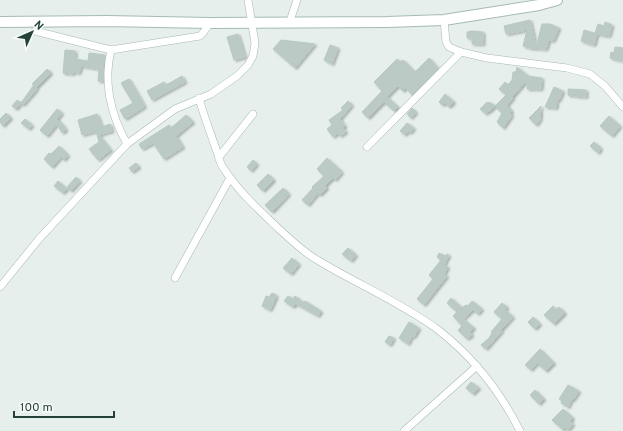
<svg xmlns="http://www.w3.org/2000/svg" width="623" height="431" viewBox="0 0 623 431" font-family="Overpass,sans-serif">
<defs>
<filter id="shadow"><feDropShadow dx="2" dy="1.5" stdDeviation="1" flood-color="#0004"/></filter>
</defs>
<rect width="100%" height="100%" fill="#e6efeb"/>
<g fill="#bbcac4" stroke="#b8c9c2" filter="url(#shadow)">
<polygon points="530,20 536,47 542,24 550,24 559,28 553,41 549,40 546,49 530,48 523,46 527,30 506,34 504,26"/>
<polygon points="605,22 612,25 609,36 606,35 606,36 595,33 598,24 604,26"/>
<polygon points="584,30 597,34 594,45 581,41"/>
<polygon points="472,31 483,32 483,44 472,44 472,38 467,38 467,32"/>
<polygon points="238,34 245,57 234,60 227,37"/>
<polygon points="281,40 315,44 295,68 273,49"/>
<polygon points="330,45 338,48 332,64 324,60"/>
<polygon points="615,47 623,48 623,61 610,58 611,52 614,53"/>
<polygon points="65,50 75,51 75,59 88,61 89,53 105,55 103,81 98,81 99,69 81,66 79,73 73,72 73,74 63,73"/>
<polygon points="429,58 438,68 412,95 406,88 403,91 398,86 387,97 398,107 394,111 384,102 368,118 362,112 382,91 374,82 397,59 401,62 403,60 415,72"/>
<polygon points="517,67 528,76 542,78 541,89 527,89 527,80 514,95 512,97 513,98 508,104 507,106 512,111 510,113 512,115 503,128 497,122 502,113 495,106 506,95 499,89 505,82 508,85 512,80 513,72 516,72"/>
<polygon points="47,69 51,73 36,88 32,84"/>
<polygon points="182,76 185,82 152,100 147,91 164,82 166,85"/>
<polygon points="129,79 144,105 144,107 125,119 120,110 133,103 121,83"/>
<polygon points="33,86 37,89 23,105 21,103"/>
<polygon points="554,87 563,91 559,100 557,100 556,108 545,107"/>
<polygon points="568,89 586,90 586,97 568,95"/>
<polygon points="445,94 454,102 449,107 445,103 442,105 439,102"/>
<polygon points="17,100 21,103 16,109 12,106"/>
<polygon points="348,101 352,105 340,119 345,126 343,128 346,132 340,136 338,133 333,137 327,129 332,125 329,120 343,110 341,108"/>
<polygon points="487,102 488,103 489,102 495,106 489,112 488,111 486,114 480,109"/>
<polygon points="541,106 540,120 536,125 529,118"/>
<polygon points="412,108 416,112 411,118 407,114"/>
<polygon points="57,109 62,113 57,119 63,125 66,130 62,133 57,124 47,136 40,130"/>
<polygon points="6,113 11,118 3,126 0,122 0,119"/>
<polygon points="97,114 102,127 110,124 112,131 99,135 111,150 98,160 89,149 99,142 96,131 82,135 78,120"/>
<polygon points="186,115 193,122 176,136 183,147 164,159 153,143 142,149 139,144 169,125 171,128"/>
<polygon points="609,116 620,126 612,136 600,126"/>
<polygon points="25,119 32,125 29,129 21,123"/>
<polygon points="407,123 414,128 410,133 408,131 405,135 400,131"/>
<polygon points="594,142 601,148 598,153 590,146"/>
<polygon points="59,146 68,155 64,160 61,157 52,167 44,159 49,153 51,154"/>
<polygon points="327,158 342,172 335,180 333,178 325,186 327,188 320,195 318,193 308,205 302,200 313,188 312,187 324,176 317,169"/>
<polygon points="253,160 257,164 251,171 247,167"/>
<polygon points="136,163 139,167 132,172 129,168"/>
<polygon points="268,174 274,180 263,191 257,185"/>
<polygon points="76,177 80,181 71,191 67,187"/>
<polygon points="58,181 67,189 63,193 54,186"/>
<polygon points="283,188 289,194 272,212 265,205"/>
<polygon points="348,248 356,255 351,261 342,254"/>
<polygon points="439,253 445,256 447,254 449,255 444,265 448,267 444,274 447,276 424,305 417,299 433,279 429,275 441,260 437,257"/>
<polygon points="292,258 299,264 291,274 283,268"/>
<polygon points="272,293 276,295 276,297 270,310 262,306 266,296 269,297"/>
<polygon points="288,296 293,299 295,296 304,303 305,301 321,311 318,316 296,304 293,307 284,301"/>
<polygon points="451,298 462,308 466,305 468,306 472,301 482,309 478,314 473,310 463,319 474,328 470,332 472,335 467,339 458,330 462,326 453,316 457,312 447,303"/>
<polygon points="502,303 507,307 505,310 513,317 501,330 502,331 486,349 481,345 489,338 492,333 491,332 502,319 494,312"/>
<polygon points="553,306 556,310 559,307 565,313 554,324 544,315"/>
<polygon points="533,317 540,324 535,329 528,322"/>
<polygon points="409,322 419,328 414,337 412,336 408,344 399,338"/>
<polygon points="389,336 394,338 390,345 385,342"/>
<polygon points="540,349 554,363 546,371 537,363 531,370 525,365"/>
<polygon points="471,382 479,388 473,394 466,388"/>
<polygon points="568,385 579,391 573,400 572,399 568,407 561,403 562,401 559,399"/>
<polygon points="535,390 544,399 539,404 530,395"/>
<polygon points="563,409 573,418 570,421 573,424 568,430 565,427 563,430 552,420"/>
</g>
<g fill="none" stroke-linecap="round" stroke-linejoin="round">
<defs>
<g id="street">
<polyline points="444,20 446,42 449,47 461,52 487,58 567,68 590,74 605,86 623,107"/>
<polyline points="290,21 297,0"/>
<polyline points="35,31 111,50"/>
<path d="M 199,98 C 204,117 211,134 217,152 C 219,158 220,164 224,169 C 239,192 259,210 279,229 C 291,240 304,253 319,261 C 357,284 400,302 437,329 C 472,356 500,391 520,431"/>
<path d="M 127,144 C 111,115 103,83 111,50 L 200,36 L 203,33 L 210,23"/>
<polyline points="367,147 461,52"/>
<polyline points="219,157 253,114"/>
<polyline points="175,278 230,178"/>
<polyline points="0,287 39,239 127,144 175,109 211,94 237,76 248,65 253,56 255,43 248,0"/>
<polyline points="404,431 477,366"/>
</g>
<polyline id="secondary" points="0,22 106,21 210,23 387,22 444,20 539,5 557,0"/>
</defs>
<use href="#street" stroke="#a8b8b2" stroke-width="8"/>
<use href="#secondary" stroke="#a4bbb3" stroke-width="12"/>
<use href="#street" stroke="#fff" stroke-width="7"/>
<use href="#secondary" stroke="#fff" stroke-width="10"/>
</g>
<g transform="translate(32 32) rotate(45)" stroke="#f7fbf9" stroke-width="3" paint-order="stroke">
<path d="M0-3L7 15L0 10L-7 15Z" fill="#24423a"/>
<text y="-6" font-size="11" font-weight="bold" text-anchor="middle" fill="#24423a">N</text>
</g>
<path d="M14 411v6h100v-6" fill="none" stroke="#24423a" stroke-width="2"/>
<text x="20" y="411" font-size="12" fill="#24423a" stroke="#f7fbf9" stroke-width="3" paint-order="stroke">100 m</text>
</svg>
